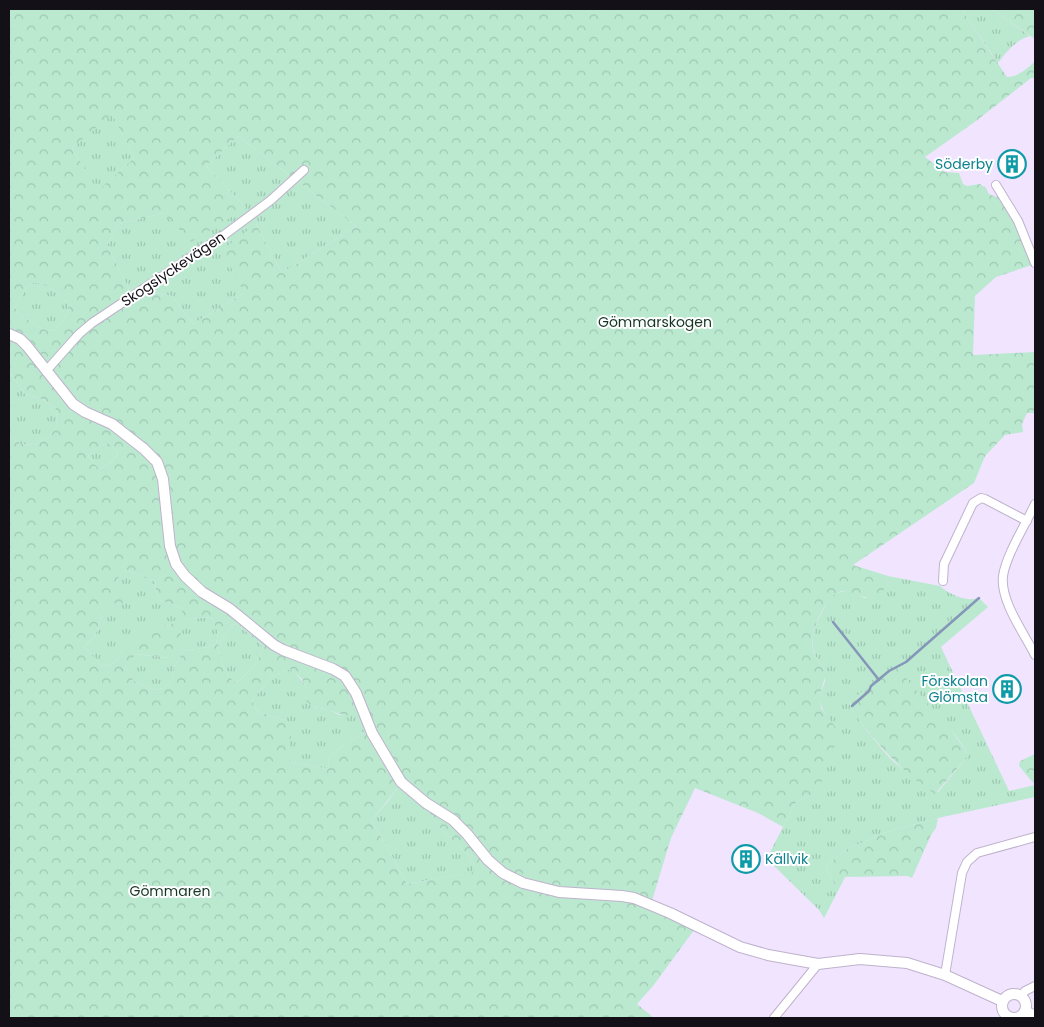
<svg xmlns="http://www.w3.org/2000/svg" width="1044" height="1027" viewBox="0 0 1044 1027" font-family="Poppins,sans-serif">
<defs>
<pattern id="grass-tufts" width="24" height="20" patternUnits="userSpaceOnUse" patternTransform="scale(1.25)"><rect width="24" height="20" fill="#bae9d0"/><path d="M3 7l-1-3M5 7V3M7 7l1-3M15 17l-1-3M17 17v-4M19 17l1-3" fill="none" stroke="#9fc7b2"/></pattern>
<pattern id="forest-crowns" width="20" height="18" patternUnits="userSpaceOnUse" patternTransform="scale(1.25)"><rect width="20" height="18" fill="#bae9d0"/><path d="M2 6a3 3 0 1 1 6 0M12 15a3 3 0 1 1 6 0" fill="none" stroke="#9fc7b2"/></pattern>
</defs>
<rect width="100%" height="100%" fill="#f1e4ff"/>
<g fill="url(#grass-tufts)" fill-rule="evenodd">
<path d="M 966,9 L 991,9 L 1030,36 C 1017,39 1006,52 998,63 L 963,12 Z"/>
<polygon points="112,113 134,158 98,192 72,148"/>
<polygon points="238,136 356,226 282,273 256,224 244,293 193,324 172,296 129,289 107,245 119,224 164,213 246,208 206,166"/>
<path d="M 34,282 C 49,284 61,295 70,307 L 68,313 L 56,329 L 51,331 L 41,328 L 17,313 L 15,307 L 27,287 Z"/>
<polygon points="9,371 25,394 42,399 56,409 57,425 50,436 40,442 34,445 22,444 9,437"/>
<polygon points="107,443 115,448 118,455 110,463 99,469 88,456 93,450"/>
<polygon points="127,570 155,582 157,595 159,600 181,608 184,614 169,626 160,625 122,650 116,662 108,666 101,665 84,647 95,636 104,608 119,590 116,582 122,571"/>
<path d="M 888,576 L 940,586 C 950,595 967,602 979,598 L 988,607 L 941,647 L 1009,791 L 1035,785 L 1035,797 L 938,818 L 887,832 L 847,849 L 828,864 L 826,869 L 834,883 L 839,889 L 824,918 L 819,910 L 768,860 L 768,856 L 796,802 L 812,795 L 827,716 C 822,709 818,700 821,691 C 822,688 825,684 825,680 C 826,669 817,661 814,652 C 808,635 823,607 833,594 L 845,591 L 865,598 L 886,586 ZM 885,676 C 918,699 947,717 967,753 L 967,757 L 938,792 C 923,782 906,773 893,761 C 883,751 853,715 849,702 Z"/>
<polygon points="212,617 218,633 216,644 208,647 183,651 175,667 171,682 164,688 154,690 134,681 127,672 125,664 135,654 169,658 179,627 179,620"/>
<path d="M 237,623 L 263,647 C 259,662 248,673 236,683 C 224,673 222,661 217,647 L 231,626 Z"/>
<path d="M 290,669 C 305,681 308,689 314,707 L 329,710 L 340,715 L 360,713 L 368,729 L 333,753 L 329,758 L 328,769 L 292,762 L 288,759 L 283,720 L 257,711 L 252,700 L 271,677 Z"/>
<polygon points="400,785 429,812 441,829 469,856 475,866 474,872 407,884 386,845 371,821 388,801"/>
</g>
<g fill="url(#forest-crowns)" fill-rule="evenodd">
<path d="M 9,9 L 966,9 L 963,12 L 1007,77 C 1018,77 1028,68 1035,61 L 1035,78 L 1031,78 L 976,121 L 925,157 L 945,172 L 959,173 L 963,184 L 967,186 L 980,184 L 986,188 L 989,194 L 999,198 L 1009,211 L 1032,265 L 996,277 L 975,296 L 973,355 L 1035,352 L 1035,413 L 1027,413 L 1022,424 L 1023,432 L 1005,435 L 985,456 L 974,483 L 853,565 L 888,576 L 886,586 L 881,595 C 871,597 864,598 854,595 C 850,594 847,591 843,591 C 825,593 809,634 813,650 C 815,658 823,666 826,674 L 820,694 L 821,708 L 837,729 L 838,737 L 819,789 L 812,795 L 796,802 L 783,827 L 758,813 L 695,788 L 671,838 L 651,904 L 697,926 L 653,986 L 637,1004 L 654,1018 L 9,1018 L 9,437 L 22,444 L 34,445 L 40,442 L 50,436 L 57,425 L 56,409 L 42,399 L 25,394 L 9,371 ZM 112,114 L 134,158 L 98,191 L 72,148 ZM 238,136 L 356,226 L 282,273 L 256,224 L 222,250 L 244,293 L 193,324 L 172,296 L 129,289 L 107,245 L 119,224 L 164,213 L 191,242 L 246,208 L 206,166 ZM 34,282 C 49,284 61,295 70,307 L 68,313 L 56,329 L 51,331 L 41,328 L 17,313 L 15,307 L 27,287 ZM 107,443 L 115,448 L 118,455 L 110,463 L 99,469 L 88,456 L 93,450 ZM 127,570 L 155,582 L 157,595 L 159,600 L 181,608 L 183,614 L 169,626 L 160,625 L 148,628 L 122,650 L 116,662 L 108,666 L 101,665 L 84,647 L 95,636 L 104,608 L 110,603 L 122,604 L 125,598 L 116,582 L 122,571 ZM 212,617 L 218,633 L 216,644 L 208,647 L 183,651 L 175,667 L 171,682 L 164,688 L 154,690 L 134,681 L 127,672 L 125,665 L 136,654 L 169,658 L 181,645 L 180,620 ZM 237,623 L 263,647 C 259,662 248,673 236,683 C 224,673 222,661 217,647 L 231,626 ZM 290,669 L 302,679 L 308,691 L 305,700 C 314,708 316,707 328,710 C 342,714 344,718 360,713 L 368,729 L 333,753 L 329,758 L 328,769 L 292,762 L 288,759 L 292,728 L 283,720 L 257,711 L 252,700 L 271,677 ZM 400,785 L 429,812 L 441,829 L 469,856 L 475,866 L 473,872 L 407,884 L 386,845 L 371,821 Z"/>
<polygon points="991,9 1035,9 1035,39"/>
<path d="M 897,668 L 931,707 L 948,725 L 967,753 L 967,757 L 935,794 C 909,777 891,759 871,735 C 863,725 854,715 849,702 L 865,689 L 876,683 L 889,671 Z"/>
<polygon points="1035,754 1035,785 1019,766 1020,761"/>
<polygon points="938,818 936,828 931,835 912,878 907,876 845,877 839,889 834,883 826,869 828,864 847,849 887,832"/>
</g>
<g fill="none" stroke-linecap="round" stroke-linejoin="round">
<g stroke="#8696b9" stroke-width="2.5">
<polyline points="833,622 879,680"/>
<polyline points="852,706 869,691 871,686 889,671 906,662 979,598"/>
</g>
<defs>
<g id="street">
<polyline points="996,185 1018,221 1035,263"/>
<polyline points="46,371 79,334 92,323 224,235 271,200 304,170"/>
<path d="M 1035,504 C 1026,524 1006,555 1003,576 C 1000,601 1024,633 1035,655"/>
<polyline points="943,581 944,564 973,503 981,498 985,499 1027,521"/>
<polyline points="945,975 962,873 967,862 977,853 1035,837"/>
<polyline points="1021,996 1025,991 1035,986"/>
<polyline points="774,1018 818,964"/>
</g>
<g id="secondary">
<polyline points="9,334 20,339 27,346 73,404 85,412 112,424 144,449 157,462 163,479 170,546 176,564 185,576 202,592 230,609 274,645 283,650 333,669 345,676 356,693 372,733 401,782 426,803 453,820 467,834 488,860 503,873 523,883 559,892 622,896 634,898 670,913 740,947 768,955 818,964 860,959 907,963 945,975 1002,1001"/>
<circle cx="1014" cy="1006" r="12"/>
<polyline points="1025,1011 1035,1016"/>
</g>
</defs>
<use href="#street" stroke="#bfb2cc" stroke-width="10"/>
<use href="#secondary" stroke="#bfb2cc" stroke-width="12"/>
<use href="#street" stroke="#fff" stroke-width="8"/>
<use href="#secondary" stroke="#fff" stroke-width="10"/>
</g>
<defs>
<symbol id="building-ring" viewBox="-11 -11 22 22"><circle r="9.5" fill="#fff" stroke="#0f9aa8" stroke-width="1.5"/><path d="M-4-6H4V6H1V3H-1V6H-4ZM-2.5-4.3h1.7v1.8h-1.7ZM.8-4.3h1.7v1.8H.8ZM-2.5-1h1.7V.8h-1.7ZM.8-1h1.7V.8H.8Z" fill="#0f9aa8"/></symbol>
</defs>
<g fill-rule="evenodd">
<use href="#building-ring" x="996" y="148" width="32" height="32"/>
<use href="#building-ring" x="991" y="673" width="32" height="32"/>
<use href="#building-ring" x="730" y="843" width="32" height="32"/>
</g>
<g text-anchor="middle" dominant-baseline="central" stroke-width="4" stroke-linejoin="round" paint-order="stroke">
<g font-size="14" fill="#0d838f" stroke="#fff" text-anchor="end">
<text x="993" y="164">Söderby</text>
<text x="988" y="681">Förskolan<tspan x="988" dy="16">Glömsta</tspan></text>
<text x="765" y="859" text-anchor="start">Källvik</text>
</g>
<g font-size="14" fill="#141018" stroke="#fff">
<text transform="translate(173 269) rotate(-34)">Skogslyckevägen</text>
</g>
<g font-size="14" fill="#153526" stroke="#fff">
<text x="655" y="322">Gömmarskogen</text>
<text x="170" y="891">Gömmaren</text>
</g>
</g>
<rect width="1044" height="1027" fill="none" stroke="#141018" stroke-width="20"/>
</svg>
